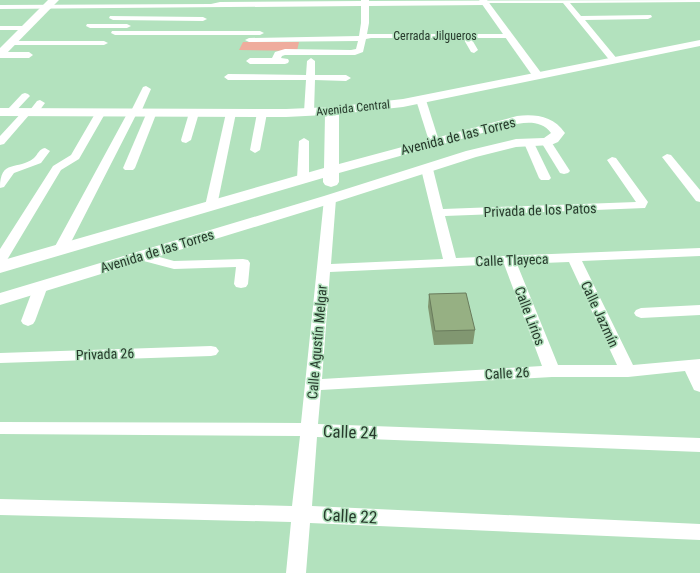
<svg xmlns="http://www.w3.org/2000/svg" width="700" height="573" viewBox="0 0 700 573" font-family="'Roboto Condensed',sans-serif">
<rect width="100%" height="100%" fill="#b3e2be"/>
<polygon fill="#efac9d" points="243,42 299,42 297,51 239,50"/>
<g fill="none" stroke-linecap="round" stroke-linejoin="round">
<g fill="#fff" fill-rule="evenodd">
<polygon points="361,0 369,0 369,1 700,0 700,2 570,3 581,16 651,15 652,17 648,19 585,20 618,60 614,63 611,62 563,3 489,3 485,5 369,6 369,23 367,34 508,34 512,36 508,38 471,38 478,50 474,53 471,52 463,38 371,38 366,39 363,52 355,55 285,55 282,56 281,58 288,59 289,61 288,63 285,64 250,64 246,61 250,58 272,58 275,52 285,49 351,50 356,49 358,41 249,42 245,40 249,38 359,36 361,23 361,6 0,9 0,5 211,4 220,2 361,1"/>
<polygon points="110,16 203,17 207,19 203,21 113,20 109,18"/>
<polygon points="87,24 127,24 131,26 127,28 90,28 86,26"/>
<polygon points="0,26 26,26 30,28 26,30 0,30"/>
<polygon points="112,31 260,31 264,33 260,35 115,35 111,33"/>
<polygon points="8,41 104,41 108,43 104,45 11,45 7,43"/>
<polygon points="0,52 29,52 33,55 29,58 0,58"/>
<polygon points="311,58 315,61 315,75 346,75 351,78 346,81 315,80 314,112 309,115 304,112 306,80 228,80 224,77 228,74 306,75 307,61"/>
<polygon points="146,86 151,89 141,112 136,115 67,250 65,253 55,253 53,250 128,112 132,109 143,87"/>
<polygon points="25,93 28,94 30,96 28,98 13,114 7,114 5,112 7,110 22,94"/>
<polygon points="421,97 426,100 439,141 438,143 434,144 429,141 416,100"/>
<polygon points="40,100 45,103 37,114 30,114 4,144 0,145 0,136 24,110 30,110 37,101"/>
<polygon points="101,109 106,112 79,159 61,170 7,260 5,263 0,264 0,249 53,166 71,155 96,112"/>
<polygon points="152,109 157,112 135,168 133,170 125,170 123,168 147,112"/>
<polygon points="194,110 199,113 191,140 186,143 182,142 181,140 189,113"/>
<polygon points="231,110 236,113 217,206 215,209 207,209 205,206 226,113"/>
<polygon points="262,110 267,113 260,150 255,153 250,150 257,113"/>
<polygon points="304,138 309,141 309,179 307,181 299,181 297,179 299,141"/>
<polygon points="546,139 550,140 570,171 568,173 564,174 560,173 541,142"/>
<polygon points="529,140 534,143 551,178 549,180 541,180 539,178 524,143"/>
<path d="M 45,148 L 50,151 L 41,163 L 14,173 L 4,187 L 0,188 C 0,158 18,171 34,158 C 38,154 39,149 45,148 Z"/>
<polygon points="667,154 671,155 700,190 700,202 696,201 662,157"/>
<path d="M 612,157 L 616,158 L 648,202 L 645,208 L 445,216 L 456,258 L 700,248 L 700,256 L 582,261 L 633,365 L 700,359 L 700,392 L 694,390 L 685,371 L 628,377 L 552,377 L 321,390 L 318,424 L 700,438 L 700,452 L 317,437 L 312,506 L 700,524 L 700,540 L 310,523 L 306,573 L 286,573 L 291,522 L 0,515 L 0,499 L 292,506 L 300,436 L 0,434 L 0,422 L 301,423 L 324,199 L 326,196 L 334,196 L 336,199 L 331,264 L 443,259 L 421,169 L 423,167 L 427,166 L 433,169 L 443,209 L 636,202 L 607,160 ZM 569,262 L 617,365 L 558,365 L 517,264 ZM 504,264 L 542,366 L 322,379 L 330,272 Z"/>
<polygon points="141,252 174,261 243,259 248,260 250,263 248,284 246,287 241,288 236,287 234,284 236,267 174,269 136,259 134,256 136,253"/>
<polygon points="41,282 46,283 48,286 35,321 33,324 28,326 23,324 21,321 34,286 36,283"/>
<polygon points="700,305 700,315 641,318 636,316 634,313 636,310 641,308"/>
<polygon points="211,346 216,347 219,351 216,355 211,356 0,363 0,353"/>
</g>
<polygon fill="#fff" fill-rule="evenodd" points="479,0 487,0 542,74 543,76 542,78 534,78"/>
<g fill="#fff" fill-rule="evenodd">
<polygon points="48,0 59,0 4,56 0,57 0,48"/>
<path d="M 700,40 L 700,46 L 403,107 L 339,114 L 339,164 L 517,116 C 536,114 553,116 565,133 L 558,142 L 551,145 L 516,147 L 476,157 L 336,202 L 0,305 L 0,293 L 324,196 L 466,151 L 516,139 L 544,138 L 551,133 C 540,118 520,123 504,127 L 339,173 L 339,182 L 337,185 L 331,187 L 325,185 L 323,182 L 323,178 L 0,273 L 0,261 L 324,168 L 325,115 L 286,117 L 0,116 L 0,108 L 286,109 L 332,107 L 403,99 Z"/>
</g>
</g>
<polygon fill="#819771" points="429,294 475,330 473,344 434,345 428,307"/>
<polygon fill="#96b083" stroke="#697b5c" points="466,293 475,330 435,331 429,294"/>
<g text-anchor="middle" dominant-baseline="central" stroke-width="3" stroke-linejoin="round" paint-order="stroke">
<g font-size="12" fill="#273a2c" stroke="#b3e2be">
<text x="435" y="36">Cerrada Jilgueros</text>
<text transform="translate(353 108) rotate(-6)">Avenida Central</text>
</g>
<g font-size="14" fill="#273a2c" stroke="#b3e2be">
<text transform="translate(458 136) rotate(-14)">Avenida de las Torres</text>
<text transform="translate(540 210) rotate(-2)">Privada de los Patos</text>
<text transform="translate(157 251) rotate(-17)">Avenida de las Torres</text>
<text transform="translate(512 260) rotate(-2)">Calle Tlayeca</text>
<text transform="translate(600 314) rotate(65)">Calle Jazmín</text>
<text transform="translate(530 316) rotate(69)">Calle Lirios</text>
<text transform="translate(317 342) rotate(-85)">Calle Agustín Melgar</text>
<text transform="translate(105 354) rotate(-2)">Privada 26</text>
<text transform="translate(507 373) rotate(-3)">Calle 26</text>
</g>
<g font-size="17" fill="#273a2c" stroke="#b3e2be">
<text transform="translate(350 432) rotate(2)">Calle 24</text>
<text transform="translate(350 516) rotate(3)">Calle 22</text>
</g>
</g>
</svg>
